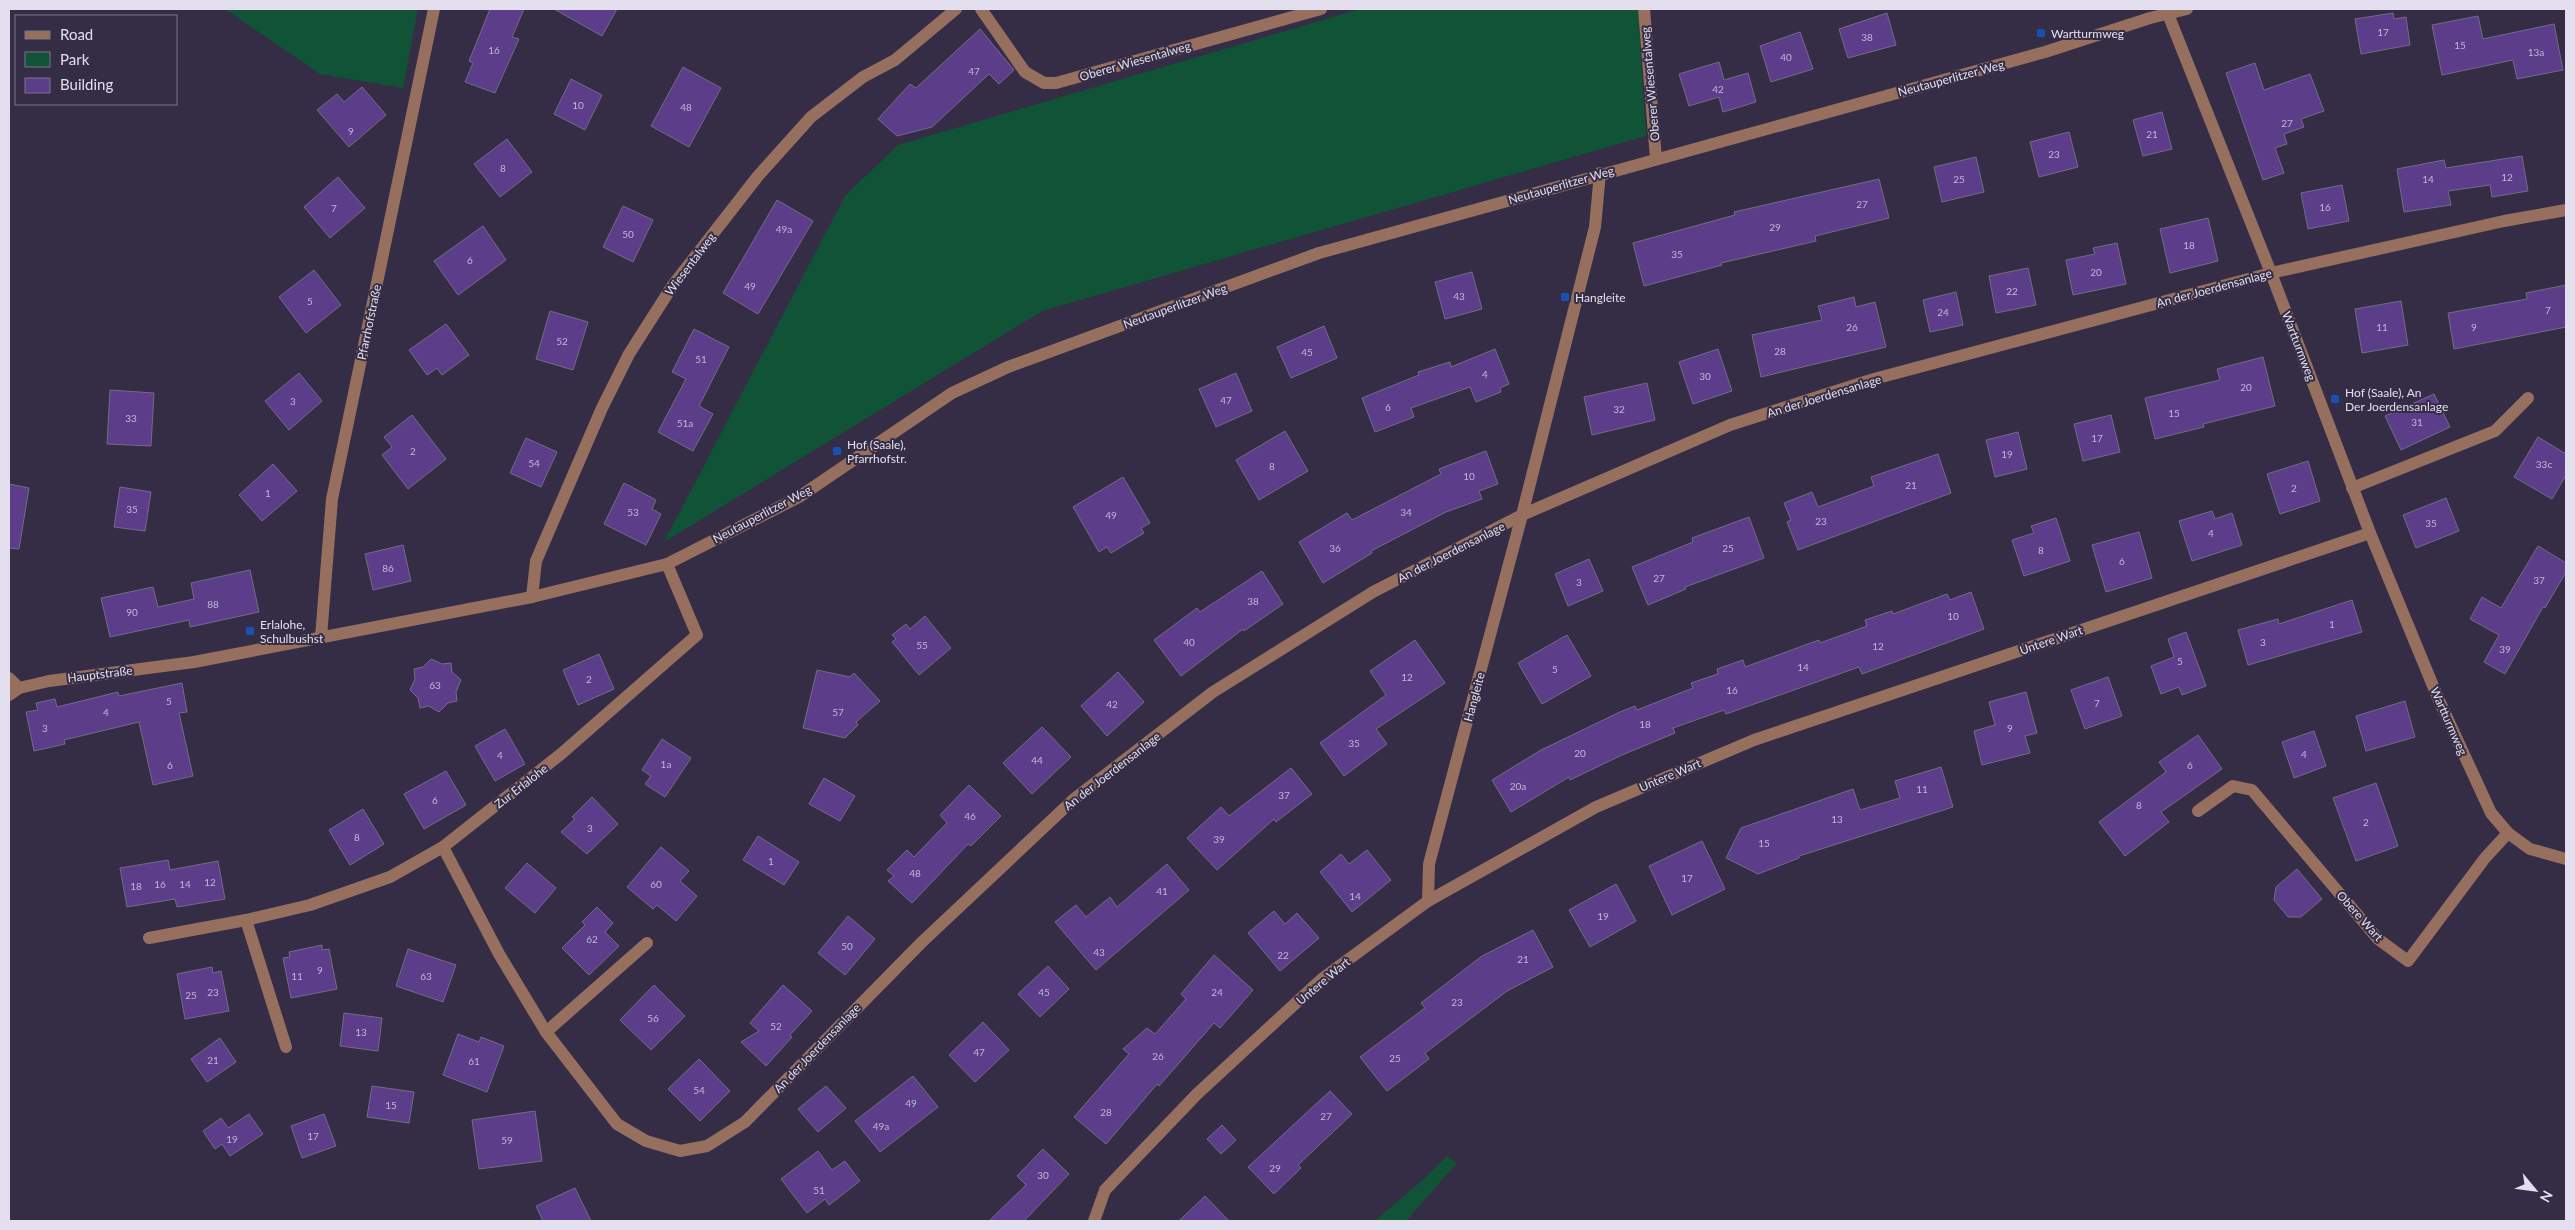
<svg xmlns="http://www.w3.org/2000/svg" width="2575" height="1230" viewBox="0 0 2575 1230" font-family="Lato,sans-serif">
<rect width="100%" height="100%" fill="#352d45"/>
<g fill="#105336">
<polygon points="225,9 418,9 403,88 320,74"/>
<polygon points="1360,9 1638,9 1646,136 1042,311 664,542 845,196 898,145"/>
<polygon points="1447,1156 1457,1163 1406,1221 1375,1221 1425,1178"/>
</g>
<g fill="#5b3d8a" stroke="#746b87">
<polygon points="490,9 524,9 512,37 519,39 495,93 465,82 473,63 469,61"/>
<polygon points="554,9 617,9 602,36"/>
<polygon points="1887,13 1896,45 1848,58 1839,29"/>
<polygon points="2393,13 2394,19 2406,17 2410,45 2361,54 2355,19"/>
<polygon points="2478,16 2483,39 2554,24 2563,70 2517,79 2513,60 2442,75 2432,25"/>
<polygon points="980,29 1014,70 999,84 989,74 932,127 897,136 878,119 910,84 916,88"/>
<polygon points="1800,32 1813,69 1771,82 1760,46"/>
<polygon points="1719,62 1724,80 1748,73 1756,102 1723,112 1719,97 1689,106 1679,74"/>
<polygon points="2255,63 2264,90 2310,74 2324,111 2301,119 2304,127 2284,134 2287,144 2275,148 2284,173 2263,180 2226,73"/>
<polygon points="683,67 721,88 689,147 651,126"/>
<polygon points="571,79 602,95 585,130 554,114"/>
<polygon points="362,87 386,115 349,147 317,110 337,94 344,102"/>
<polygon points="2162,112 2172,149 2143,156 2133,120"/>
<polygon points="2069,132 2078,167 2039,177 2030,142"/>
<polygon points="507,139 532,172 500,197 474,164"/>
<polygon points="2522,156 2528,191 2492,197 2490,185 2448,191 2451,205 2404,212 2397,169 2444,160 2446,168"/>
<polygon points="1976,157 1984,192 1942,202 1934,167"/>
<polygon points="338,177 365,208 330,238 304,207"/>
<polygon points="1879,179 1889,218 1815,236 1816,241 1721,263 1722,265 1644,286 1633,243 1735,215 1734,212"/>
<polygon points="2342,185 2349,221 2308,229 2301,193"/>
<polygon points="777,200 813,221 758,314 723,293"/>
<polygon points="623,206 653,220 633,262 603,247"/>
<polygon points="2208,218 2218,261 2170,273 2160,229"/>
<polygon points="483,226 506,260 458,295 434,261"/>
<polygon points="2117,243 2126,284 2073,295 2066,260 2095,254 2093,248"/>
<polygon points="2028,268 2036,305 1996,313 1989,276"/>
<polygon points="314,270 341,305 306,333 279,297"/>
<polygon points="1472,272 1482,309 1445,319 1435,282"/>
<polygon points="2566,285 2566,327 2454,349 2448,313 2527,299 2526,293"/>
<polygon points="1956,292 1963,325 1930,332 1923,300"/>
<polygon points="1854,297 1856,307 1875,302 1886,347 1761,377 1752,335 1822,320 1818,306"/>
<polygon points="2401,301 2408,345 2362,353 2355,309"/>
<polygon points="550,311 588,322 573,370 536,359"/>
<polygon points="446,324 469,355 442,375 437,368 427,375 409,350"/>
<polygon points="1324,326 1337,358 1291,378 1277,347"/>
<polygon points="694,329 729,347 699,406 713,414 693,451 658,432 686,379 672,372"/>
<polygon points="1495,349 1509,384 1500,388 1501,392 1476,402 1470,387 1411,408 1414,417 1375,432 1362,398 1419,375 1418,372 1450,362 1451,367"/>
<polygon points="1718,349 1732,391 1693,404 1679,362"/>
<polygon points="2263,357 2275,406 2203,424 2204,427 2155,439 2145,398 2220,380 2217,369"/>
<polygon points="299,373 322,401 289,430 265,401"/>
<polygon points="1236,373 1252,411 1216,427 1199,389"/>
<polygon points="1647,383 1655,420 1592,435 1584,397"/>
<polygon points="110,390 154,393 151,446 107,444"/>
<polygon points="2434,394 2450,427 2401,450 2385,416"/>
<polygon points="412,415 446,459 408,489 382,455 392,447 384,437"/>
<polygon points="2111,415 2120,452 2083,461 2074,424"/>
<polygon points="1285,431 1308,471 1259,500 1236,460"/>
<polygon points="2018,432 2027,469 1995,477 1986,440"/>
<polygon points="2538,437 2566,454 2566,475 2552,499 2514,477"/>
<polygon points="526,438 557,452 541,487 510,473"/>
<polygon points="1486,451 1498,484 1479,491 1482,499 1446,512 1371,551 1372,553 1323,583 1299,542 1347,513 1352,520 1441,474 1439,469"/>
<polygon points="1938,454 1951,493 1798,550 1787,522 1791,520 1784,503 1812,492 1818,507 1874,486 1871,477"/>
<polygon points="2308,461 2320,501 2280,514 2267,474"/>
<polygon points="273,464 297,491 262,521 239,495"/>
<polygon points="1123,477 1150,523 1141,528 1144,533 1111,553 1107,547 1099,552 1073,507"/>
<polygon points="624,483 656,500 652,509 661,514 646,545 604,524"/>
<polygon points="9,484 29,488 19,549 9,548"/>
<polygon points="120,487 151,492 145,531 114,527"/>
<polygon points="2446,498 2459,531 2416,548 2403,515"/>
<polygon points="2212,511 2215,519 2232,513 2242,545 2192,561 2179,521"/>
<polygon points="1749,517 1764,558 1685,587 1686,589 1648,605 1632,567 1693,542 1692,538"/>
<polygon points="2056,518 2070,561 2024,576 2012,540 2034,533 2031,526"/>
<polygon points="2139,532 2152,578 2106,592 2092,545"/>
<polygon points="403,545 411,581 373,590 365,554"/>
<polygon points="2538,546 2566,563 2566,572 2545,608 2543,607 2505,674 2484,662 2499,635 2470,619 2482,597 2501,608"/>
<polygon points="1589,559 1603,591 1568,606 1555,574"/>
<polygon points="250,570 259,612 190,627 189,620 110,637 101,598 153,587 158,607 194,599 191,583"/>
<polygon points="1262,571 1283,604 1244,631 1243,629 1181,676 1154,640 1197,608 1200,612"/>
<polygon points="1971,592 1984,629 1862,674 1859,667 1726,714 1724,710 1673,728 1675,733 1622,755 1570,780 1569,777 1511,812 1492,780 1541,750 1620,712 1635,706 1637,710 1693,688 1691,683 1718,674 1717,669 1743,660 1745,667 1819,640 1820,643 1867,626 1865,620 1892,611 1893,614 1947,594 1950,600"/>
<polygon points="2352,600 2362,632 2248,665 2238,630 2278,619 2279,624"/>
<polygon points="925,616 951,648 919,675 892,642 896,639 892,635 906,624 910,629"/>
<polygon points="2186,632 2206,686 2182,695 2179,687 2161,694 2151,666 2174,657 2168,639"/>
<polygon points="1567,635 1591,676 1542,704 1518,663"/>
<polygon points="1415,640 1445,683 1376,729 1387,744 1344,776 1320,743 1386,695 1370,671"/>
<polygon points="599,654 614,689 578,705 563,670"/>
<polygon points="431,659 442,664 451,663 452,672 461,680 456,692 457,701 448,703 439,712 429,706 420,708 418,698 410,690 415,679 414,669 423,667"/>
<polygon points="817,670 850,677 854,673 880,701 856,722 858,725 845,738 803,728"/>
<polygon points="1118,672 1144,702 1107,736 1081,706"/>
<polygon points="2108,677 2122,716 2085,729 2071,690"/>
<polygon points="182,683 187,712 179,713 193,776 153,785 139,722 64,740 65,744 34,751 26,712 38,710 36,703 55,699 57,707 118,692 119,696"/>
<polygon points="2026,692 2037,733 2025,736 2030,753 1982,765 1974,731 1995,725 1989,702"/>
<polygon points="2405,701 2415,737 2366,751 2356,716"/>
<polygon points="1042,727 1071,757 1032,794 1003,763"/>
<polygon points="505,729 525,764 495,781 475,746"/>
<polygon points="2314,731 2326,766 2294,778 2282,742"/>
<polygon points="2198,735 2222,769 2161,812 2169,822 2125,856 2099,822 2166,772 2159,762"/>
<polygon points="662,739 691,758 665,797 645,784 651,776 642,770"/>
<polygon points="1941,767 1953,807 1799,856 1799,858 1758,874 1726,858 1741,828 1853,789 1860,810 1900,798 1895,781"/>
<polygon points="1291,768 1312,794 1276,822 1274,819 1217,870 1187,838 1221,807 1229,816"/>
<polygon points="446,771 466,805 424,829 404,794"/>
<polygon points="824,778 855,796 840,821 809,804"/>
<polygon points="2376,783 2398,846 2356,861 2333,798"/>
<polygon points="969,785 1001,816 971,846 968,844 912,903 888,881 894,876 887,870 907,850 914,857 947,823 940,815"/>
<polygon points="592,797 618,824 587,854 561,832 575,819 572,817"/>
<polygon points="363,809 384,844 350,865 329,830"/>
<polygon points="758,836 799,862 784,885 743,860"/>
<polygon points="1702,841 1725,889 1672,915 1649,866"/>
<polygon points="661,847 689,871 680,881 697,896 676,921 657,905 653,909 627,887"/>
<polygon points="1367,850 1391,880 1352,912 1320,872 1341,854 1349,864"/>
<polygon points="168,860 170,870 218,861 225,899 177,907 175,899 127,907 120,868"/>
<polygon points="527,863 556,888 535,913 505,888"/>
<polygon points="1167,864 1189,890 1096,970 1055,922 1076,905 1086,917 1110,897 1117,907"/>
<polygon points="2297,869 2322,899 2301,917 2288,917 2274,900 2276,887"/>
<polygon points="1616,884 1636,921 1590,947 1569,910"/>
<polygon points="597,907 613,923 605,932 619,946 589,975 562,948 585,925 582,922"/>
<polygon points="1274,911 1285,924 1297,913 1319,938 1280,971 1248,933"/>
<polygon points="848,916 875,939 845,975 818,953"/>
<polygon points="1533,930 1553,967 1507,991 1425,1053 1429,1059 1387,1091 1360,1057 1425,1008 1421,1003 1482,956"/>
<polygon points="322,945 322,950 329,949 337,989 291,998 283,958 290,957 289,952"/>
<polygon points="408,949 456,965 443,1002 396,986"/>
<polygon points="1214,955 1253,990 1220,1028 1214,1023 1159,1086 1157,1084 1106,1144 1074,1117 1129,1054 1123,1049 1147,1028 1155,1034 1186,999 1181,994"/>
<polygon points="1048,966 1069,989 1040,1017 1018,994"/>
<polygon points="212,967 213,973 221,971 229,1011 185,1019 177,974"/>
<polygon points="654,985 685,1016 651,1050 620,1020"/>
<polygon points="783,985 812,1011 790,1035 792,1037 766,1066 741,1042 759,1031 750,1023"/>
<polygon points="344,1013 382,1018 378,1051 340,1046"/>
<polygon points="983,1022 1009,1050 975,1082 949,1055"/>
<polygon points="458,1034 479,1042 481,1037 504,1046 487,1092 443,1075"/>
<polygon points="220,1038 236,1062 207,1082 191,1059"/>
<polygon points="699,1059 730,1091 700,1121 668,1089"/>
<polygon points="913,1076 938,1107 880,1152 855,1121"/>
<polygon points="372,1086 414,1092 409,1123 367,1117"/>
<polygon points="826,1086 846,1108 818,1132 798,1109"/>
<polygon points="1330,1091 1352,1114 1298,1165 1301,1168 1274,1194 1248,1167"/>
<polygon points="535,1111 542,1161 479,1169 472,1120"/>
<polygon points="249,1114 263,1134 230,1156 222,1144 215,1149 203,1131 221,1118 228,1128"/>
<polygon points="324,1114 336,1146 302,1158 291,1126"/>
<polygon points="1222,1125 1236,1140 1221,1154 1207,1139"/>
<polygon points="1043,1149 1069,1174 1024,1221 989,1221 1026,1185 1017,1176"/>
<polygon points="818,1151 832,1170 845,1161 860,1181 829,1205 825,1199 807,1213 781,1179"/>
<polygon points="575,1188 591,1221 543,1221 536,1206"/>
<polygon points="1205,1196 1229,1221 1179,1221"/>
</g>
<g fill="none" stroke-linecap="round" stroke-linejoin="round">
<g stroke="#966f5e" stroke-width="12">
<polyline points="981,9 1025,72 1044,83 1056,83 1321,9"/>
<polyline points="1644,9 1656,159"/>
<polyline points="2166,9 2271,273 2370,533 2438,698 2491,813 2508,833 2530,849 2566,859"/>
<polyline points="2352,488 2495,431 2528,398"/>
<polyline points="532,597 536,561 602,408 629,354 673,285 758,176 811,117 863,77 895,60 956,9"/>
<polyline points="321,637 332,499 434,9"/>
<polyline points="9,678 19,688"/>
<polyline points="9,695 19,688 49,681 194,662 532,597 667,564 799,497 952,393 1008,367 1319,253 2045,52 2150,18 2187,9"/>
<polyline points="2198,811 2233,786 2252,790 2378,939 2408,961 2485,858 2508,833"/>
<polyline points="443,847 499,954 546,1032 617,1124 646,1141 680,1151 707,1146 745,1122 922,942 1074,799 1213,692 1373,592 1522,515 1730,425 1874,379 2271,273 2504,221 2566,210"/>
<polyline points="1428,901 1429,864 1522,515 1595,227 1600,173"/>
<polyline points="246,920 286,1047"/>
<polyline points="149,938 246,920 310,905 390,877 443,847 561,754 697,635 667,564"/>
<polyline points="546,1032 647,943"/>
<polyline points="1094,1221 1105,1190 1197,1094 1323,978 1428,901 1596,807 1754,740 2370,533"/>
</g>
</g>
<g fill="#1a4fb4" stroke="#352d45" stroke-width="2">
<rect x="2036" y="28" width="10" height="10" rx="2.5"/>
<rect x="1560" y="292" width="10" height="10" rx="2.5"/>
<rect x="2330" y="394" width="10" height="10" rx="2.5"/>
<rect x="832" y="446" width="10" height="10" rx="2.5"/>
<rect x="245" y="626" width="10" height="10" rx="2.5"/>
</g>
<g text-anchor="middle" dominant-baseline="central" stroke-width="4" stroke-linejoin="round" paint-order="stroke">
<g font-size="10" fill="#c1b6d5">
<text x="2383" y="32">17</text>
<text x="1867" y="37">38</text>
<text x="2460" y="45">15</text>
<text x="494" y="50">16</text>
<text x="2536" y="52">13a</text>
<text x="1786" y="57">40</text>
<text x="974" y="71">47</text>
<text x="1718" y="89">42</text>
<text x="578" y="105">10</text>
<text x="686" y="107">48</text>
<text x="2287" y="123">27</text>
<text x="351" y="131">9</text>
<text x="2152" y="134">21</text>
<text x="2054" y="154">23</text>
<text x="503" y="168">8</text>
<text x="2507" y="177">12</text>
<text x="1959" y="179">25</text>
<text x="2428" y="179">14</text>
<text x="1862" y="204">27</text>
<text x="2325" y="207">16</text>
<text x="334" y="208">7</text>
<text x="1775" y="227">29</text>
<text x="784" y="229">49a</text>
<text x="628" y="234">50</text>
<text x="2189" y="245">18</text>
<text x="1677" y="254">35</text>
<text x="470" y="260">6</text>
<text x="2096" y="272">20</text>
<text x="750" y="286">49</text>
<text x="2012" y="291">22</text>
<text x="1459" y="296">43</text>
<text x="310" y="301">5</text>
<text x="2548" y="310">7</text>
<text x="1943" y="312">24</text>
<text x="1852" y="327">26</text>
<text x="2382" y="327">11</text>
<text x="2474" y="327">9</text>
<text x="562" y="341">52</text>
<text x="1780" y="351">28</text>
<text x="1307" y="352">45</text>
<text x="701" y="359">51</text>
<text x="1485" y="374">4</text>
<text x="1705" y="376">30</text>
<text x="2246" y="387">20</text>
<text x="1226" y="400">47</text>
<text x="293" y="401">3</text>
<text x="1388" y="407">6</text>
<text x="1619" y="409">32</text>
<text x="2174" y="413">15</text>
<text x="131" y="418">33</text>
<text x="2417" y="422">31</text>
<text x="685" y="423">51a</text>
<text x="2097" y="438">17</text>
<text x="413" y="451">2</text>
<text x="2007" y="454">19</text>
<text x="534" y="463">54</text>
<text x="2544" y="464">33c</text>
<text x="1272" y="466">8</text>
<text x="1469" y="476">10</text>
<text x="1911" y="485">21</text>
<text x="2294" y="488">2</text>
<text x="268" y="493">1</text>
<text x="132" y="509">35</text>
<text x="633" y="512">53</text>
<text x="1406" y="512">34</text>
<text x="1111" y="515">49</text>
<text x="1821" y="521">23</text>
<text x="2431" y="523">35</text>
<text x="2211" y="533">4</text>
<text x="1335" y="548">36</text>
<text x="1728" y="548">25</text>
<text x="2041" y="550">8</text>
<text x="2122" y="561">6</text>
<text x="388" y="568">86</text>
<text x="1659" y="578">27</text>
<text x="2539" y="580">37</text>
<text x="1579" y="582">3</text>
<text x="1253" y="601">38</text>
<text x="213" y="604">88</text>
<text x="132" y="612">90</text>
<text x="1953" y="616">10</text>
<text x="2332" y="624">1</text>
<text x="1189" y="642">40</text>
<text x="2263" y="642">3</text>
<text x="922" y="645">55</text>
<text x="1878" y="646">12</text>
<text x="2505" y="649">39</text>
<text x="2180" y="661">5</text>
<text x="1803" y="667">14</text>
<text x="1555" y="669">5</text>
<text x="1407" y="677">12</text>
<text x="589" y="679">2</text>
<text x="435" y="685">63</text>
<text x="1732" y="690">16</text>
<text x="169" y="701">5</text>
<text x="2097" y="703">7</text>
<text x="1112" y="704">42</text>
<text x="106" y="712">4</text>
<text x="838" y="712">57</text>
<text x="1645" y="724">18</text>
<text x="45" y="728">3</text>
<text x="2010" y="728">9</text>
<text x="1354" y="743">35</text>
<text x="1580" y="753">20</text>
<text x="2304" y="754">4</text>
<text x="500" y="755">4</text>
<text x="1037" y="760">44</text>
<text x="666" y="764">1a</text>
<text x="170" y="765">6</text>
<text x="2190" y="765">6</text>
<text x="1518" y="786">20a</text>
<text x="1922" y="789">11</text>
<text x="1284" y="795">37</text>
<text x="435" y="800">6</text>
<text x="2139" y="805">8</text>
<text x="970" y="816">46</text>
<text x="1837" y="819">13</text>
<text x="2366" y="822">2</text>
<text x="590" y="828">3</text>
<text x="357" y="837">8</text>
<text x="1219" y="839">39</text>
<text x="1764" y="843">15</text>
<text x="771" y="861">1</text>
<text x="915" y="873">48</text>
<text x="1687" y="878">17</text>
<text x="210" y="882">12</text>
<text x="160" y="884">16</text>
<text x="185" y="884">14</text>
<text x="656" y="884">60</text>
<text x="136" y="886">18</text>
<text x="1162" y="891">41</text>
<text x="1355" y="896">14</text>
<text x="1603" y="916">19</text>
<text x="592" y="939">62</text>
<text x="847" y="946">50</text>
<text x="1099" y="952">43</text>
<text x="1283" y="955">22</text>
<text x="1523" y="959">21</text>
<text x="320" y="970">9</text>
<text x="297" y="976">11</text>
<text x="426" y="976">63</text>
<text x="213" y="992">23</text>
<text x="1044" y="992">45</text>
<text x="1217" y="992">24</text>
<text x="191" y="995">25</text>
<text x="1457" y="1002">23</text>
<text x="653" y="1018">56</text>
<text x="776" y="1026">52</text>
<text x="361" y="1032">13</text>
<text x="979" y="1052">47</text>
<text x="1158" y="1056">26</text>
<text x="1395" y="1058">25</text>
<text x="213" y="1060">21</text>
<text x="474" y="1061">61</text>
<text x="699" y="1090">54</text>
<text x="911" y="1103">49</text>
<text x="391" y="1105">15</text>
<text x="1106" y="1112">28</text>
<text x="1326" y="1116">27</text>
<text x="881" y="1126">49a</text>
<text x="313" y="1136">17</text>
<text x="232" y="1139">19</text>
<text x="507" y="1140">59</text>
<text x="1275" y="1168">29</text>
<text x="1043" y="1175">30</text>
<text x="819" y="1190">51</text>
</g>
<g font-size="12" fill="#e3dfee" stroke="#352d45" text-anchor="start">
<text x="2051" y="33">Wartturmweg</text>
<text x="1575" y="297">Hangleite</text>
<text x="2345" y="392">Hof (Saale), An<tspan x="2345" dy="14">Der Joerdensanlage</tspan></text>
<text x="847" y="444">Hof (Saale),<tspan x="847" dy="14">Pfarrhofstr.</tspan></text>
<text x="260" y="624">Erlalohe,<tspan x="260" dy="14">Schulbushst</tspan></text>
</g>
<g font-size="12" fill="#e3dfee" stroke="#352d45">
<text transform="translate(1135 61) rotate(-16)">Oberer Wiesentalweg</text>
<text transform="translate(1951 78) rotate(-15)">Neutauperlitzer Weg</text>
<text transform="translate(1650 84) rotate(-95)">Oberer Wiesentalweg</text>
<text transform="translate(1561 185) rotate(-16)">Neutauperlitzer Weg</text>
<text transform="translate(690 264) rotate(-53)">Wiesentalweg</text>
<text transform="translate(2214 288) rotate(-15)">An der Joerdensanlage</text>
<text transform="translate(1175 306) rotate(-20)">Neutauperlitzer Weg</text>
<text transform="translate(369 322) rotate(-78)">Pfarrhofstraße</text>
<text transform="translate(2299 346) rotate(69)">Wartturmweg</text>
<text transform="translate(1824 396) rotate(-17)">An der Joerdensanlage</text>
<text transform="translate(762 514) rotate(-28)">Neutauperlitzer Weg</text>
<text transform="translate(1451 552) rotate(-27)">An der Joerdensanlage</text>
<text transform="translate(2051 640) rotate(-19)">Untere Wart</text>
<text transform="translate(100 674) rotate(-7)">Hauptstraße</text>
<text transform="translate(1474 697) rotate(-75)">Hangleite</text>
<text transform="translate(2449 721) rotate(66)">Wartturmweg</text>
<text transform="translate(1112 771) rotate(-38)">An der Joerdensanlage</text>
<text transform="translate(1670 775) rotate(-23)">Untere Wart</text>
<text transform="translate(521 786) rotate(-38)">Zur Erlalohe</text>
<text transform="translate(2360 916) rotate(48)">Obere Wart</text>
<text transform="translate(1323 981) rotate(-40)">Untere Wart</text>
<text transform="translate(817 1048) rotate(-46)">An der Joerdensanlage</text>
</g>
</g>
<rect width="2575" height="1230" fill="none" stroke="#e3dfee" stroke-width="20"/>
<rect x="15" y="15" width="162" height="90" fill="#352d45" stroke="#7b7489"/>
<rect x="25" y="31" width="25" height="8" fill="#966f5e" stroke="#7b7489"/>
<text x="60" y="40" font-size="15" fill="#e3dfee">Road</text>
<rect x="25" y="52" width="25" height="15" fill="#105336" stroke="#7b7489"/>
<text x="60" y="65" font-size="15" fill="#e3dfee">Park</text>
<rect x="25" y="78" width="25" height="15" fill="#5b3d8a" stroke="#7b7489"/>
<text x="60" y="90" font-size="15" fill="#e3dfee">Building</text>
<g transform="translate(2535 1190) rotate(119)" stroke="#352d45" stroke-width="4" paint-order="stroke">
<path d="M0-4L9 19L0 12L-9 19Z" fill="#e3dfee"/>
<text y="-8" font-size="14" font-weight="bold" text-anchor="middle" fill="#e3dfee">N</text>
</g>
</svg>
